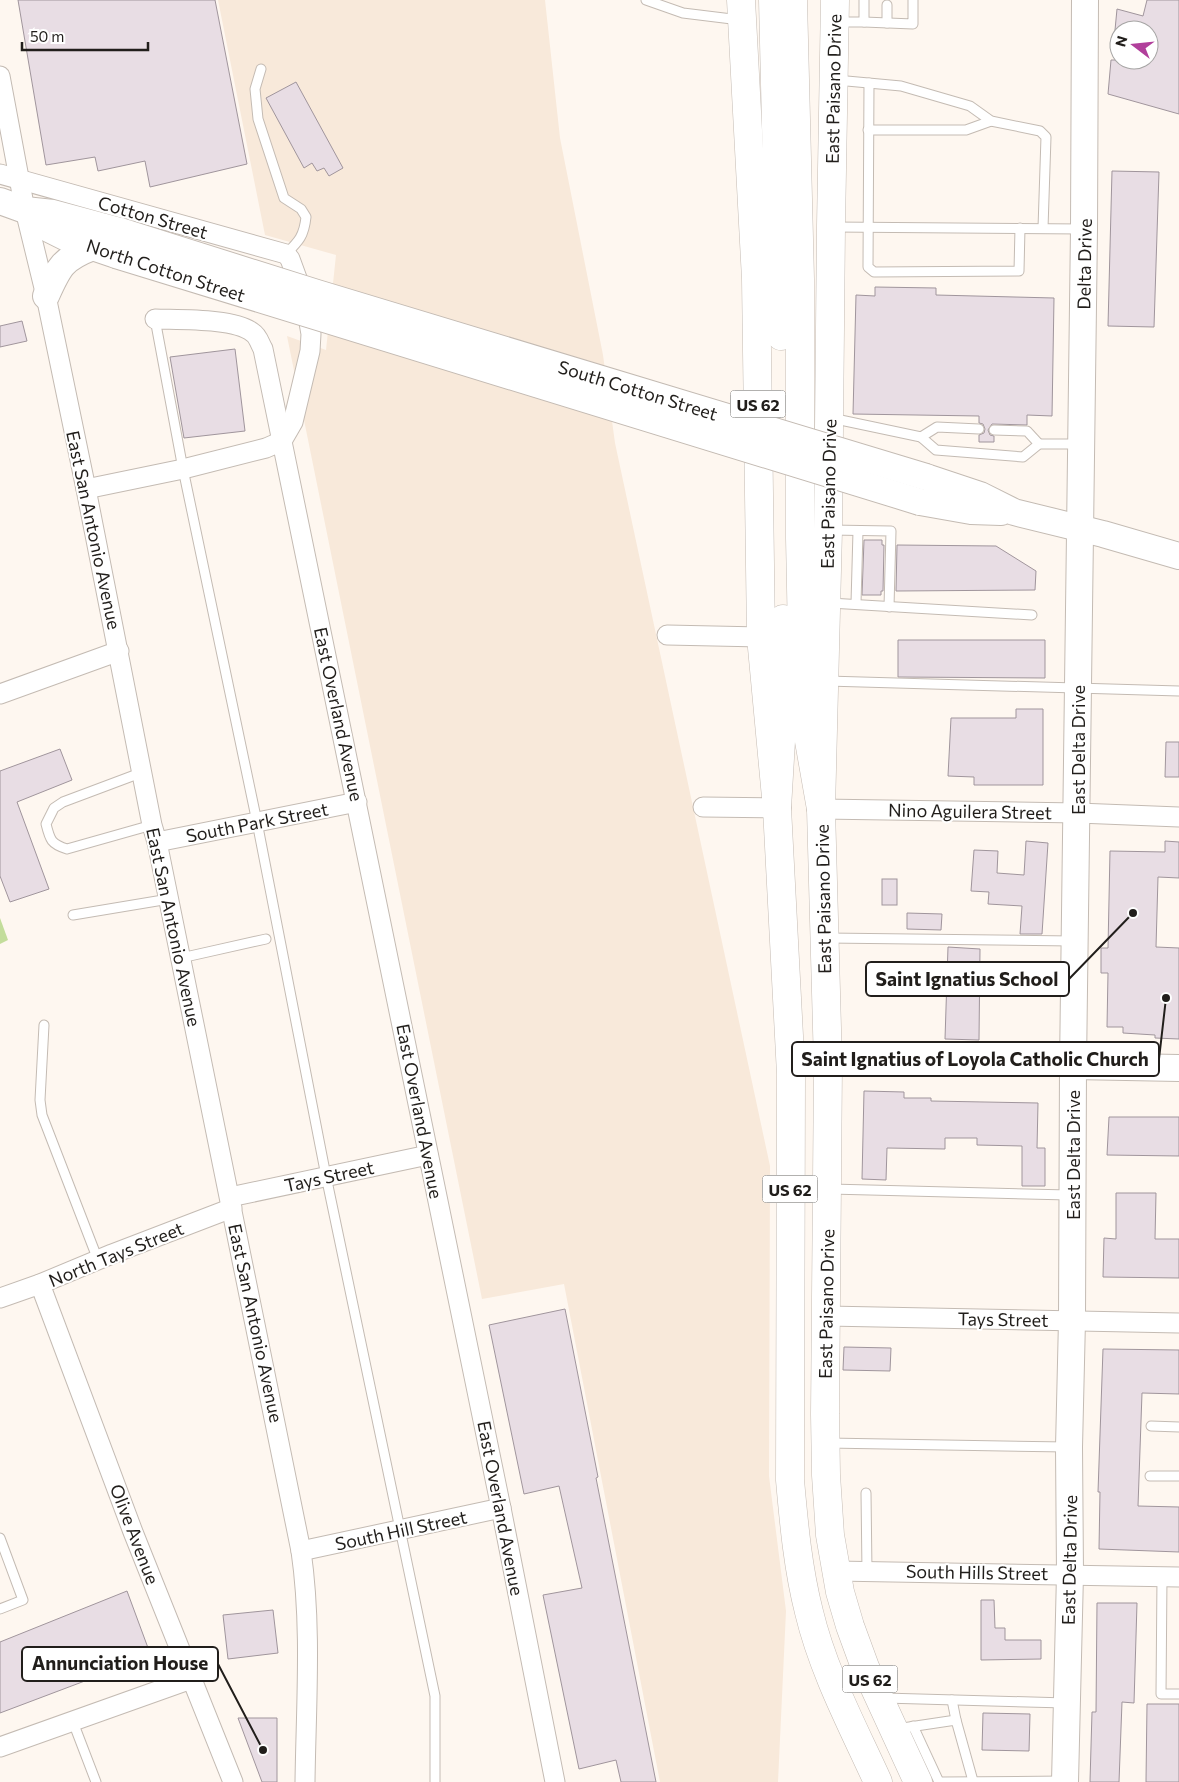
<svg xmlns="http://www.w3.org/2000/svg" width="1179" height="1782" viewBox="0 0 1179 1782" font-family="Commissioner,sans-serif">
<rect width="100%" height="100%" fill="#fef7f0"/>
<polygon fill="#f8e9da" points="218,0 545,0 560,138 603,355 615,443 770,1166 769,1476 786,1611 778,1782 660,1782 564,1284 482,1299 287,336 326,350 336,255 265,235"/>
<polygon fill="#c3dd9b" points="0,918 8,940 0,944"/>
<g fill="#e8dde4" stroke="#a0959c">
<polygon points="18,0 215,0 247,164 150,187 145,161 98,171 95,157 46,165"/>
<polygon points="1147,0 1179,0 1179,114 1108,94 1111,60 1149,60 1149,30 1115,30 1117,9 1143,16"/>
<polygon points="296,82 343,168 329,176 324,168 317,171 312,163 304,168 266,98"/>
<polygon points="1112,171 1159,172 1154,327 1108,326"/>
<polygon points="875,287 936,288 936,295 1054,298 1052,416 1027,415 1027,425 992,424 988,430 990,435 994,436 994,442 979,442 979,435 984,433 985,429 983,424 979,423 979,416 853,414 856,295 875,296"/>
<polygon points="22,321 27,341 0,347 0,326"/>
<polygon points="235,349 245,431 184,438 170,357"/>
<polygon points="864,540 882,540 882,545 884,545 883,591 881,591 881,595 862,595"/>
<polygon points="897,545 996,546 1036,571 1035,590 896,591"/>
<polygon points="898,640 1045,640 1045,678 898,677"/>
<polygon points="1016,709 1043,709 1043,785 974,785 974,777 948,776 951,718 1016,718"/>
<polygon points="1166,742 1179,742 1179,777 1165,777"/>
<polygon points="60,749 72,780 17,802 49,889 10,902 0,876 0,771"/>
<polygon points="1026,841 1048,843 1042,934 1020,934 1022,906 988,904 989,892 971,891 974,850 998,851 997,873 1024,875"/>
<polygon points="1165,841 1179,842 1179,878 1158,877 1156,947 1179,948 1179,1039 1155,1038 1155,1035 1123,1033 1123,1027 1107,1027 1108,973 1101,973 1101,948 1108,948 1110,851 1165,852"/>
<rect x="882" y="879" width="15" height="26"/>
<polygon points="907,913 942,914 941,930 907,929"/>
<polygon points="948,947 980,949 979,1040 945,1039"/>
<polygon points="864,1091 904,1092 904,1098 931,1098 931,1101 1038,1103 1037,1148 1045,1148 1045,1186 1022,1186 1022,1146 977,1145 977,1138 945,1138 945,1149 887,1148 886,1180 862,1179"/>
<polygon points="1109,1117 1179,1117 1179,1156 1107,1155"/>
<polygon points="1116,1193 1156,1193 1155,1239 1179,1239 1179,1278 1103,1277 1104,1238 1116,1239"/>
<polygon points="565,1309 598,1477 596,1478 656,1782 621,1782 616,1760 579,1769 543,1595 582,1588 559,1486 524,1494 489,1325"/>
<polygon points="844,1347 891,1348 890,1371 843,1370"/>
<polygon points="1103,1349 1179,1350 1179,1394 1142,1393 1138,1506 1179,1507 1179,1552 1099,1549 1100,1492 1098,1492"/>
<polygon points="127,1591 151,1656 0,1713 0,1642"/>
<polygon points="981,1600 994,1600 995,1628 1005,1628 1005,1640 1041,1640 1041,1659 981,1660"/>
<polygon points="1097,1603 1137,1603 1134,1703 1122,1702 1119,1782 1090,1782 1092,1712 1096,1712"/>
<polygon points="273,1610 278,1653 228,1659 223,1615"/>
<polygon points="1147,1704 1179,1704 1179,1782 1146,1782"/>
<polygon points="983,1713 1030,1714 1029,1751 982,1750"/>
<polygon points="238,1718 277,1718 277,1782 262,1782"/>
</g>
<g fill="none" stroke-linecap="round" stroke-linejoin="round">
<defs>
<g id="lane">
<polyline points="646,0 683,13 740,20"/>
<polyline points="836,22 864,22 864,0"/>
<polyline points="864,22 913,24 913,0"/>
<polyline points="887,23 887,5"/>
<path d="M 261,69 L 255,89 L 258,119 L 284,198 L 301,209 L 306,217 C 304,236 299,241 286,254"/>
<polyline points="836,80 901,86 970,106 991,121 1040,131 1046,137 1043,228"/>
<polyline points="869,83 868,267 874,272 1019,271 1020,228"/>
<polyline points="868,130 966,130 991,121"/>
<polyline points="833,227 1083,229"/>
<polyline points="155,319 183,469 257,822 326,1176 435,1696 435,1782"/>
<polyline points="831,418 921,437"/>
<polyline points="979,429 937,427 921,437 936,450 1023,457 1039,444 1078,444"/>
<polyline points="994,430 1027,431 1039,444"/>
<polyline points="830,530 891,531 889,607"/>
<polyline points="830,603 1032,615"/>
<polyline points="856,603 858,531"/>
<polyline points="827,681 1179,691"/>
<path d="M 143,772 L 63,802 L 54,808 L 46,824 C 50,840 51,844 67,849 L 152,825"/>
<polyline points="73,915 169,899"/>
<polyline points="827,938 1072,941"/>
<polyline points="181,958 266,939"/>
<polyline points="44,1025 40,1100 42,1115 98,1260"/>
<polyline points="830,1189 1069,1195"/>
<polyline points="1151,1426 1179,1427"/>
<polyline points="827,1443 1067,1447"/>
<polyline points="1150,1476 1179,1476"/>
<polyline points="866,1493 867,1571"/>
<polyline points="0,1538 23,1600 0,1609"/>
<polyline points="1162,1577 1161,1694 1179,1694"/>
<polyline points="884,1698 1066,1703"/>
<polyline points="952,1700 956,1720"/>
<polyline points="73,1722 96,1782"/>
<polyline points="913,1726 939,1782"/>
<polyline points="896,1729 956,1720 973,1781"/>
<polyline points="942,1782 1064,1781"/>
</g>
<g id="street">
<path d="M 0,76 L 25,210 L 46,296 L 86,489 L 152,825 L 157,842 L 301,1551 C 312,1626 306,1706 305,1782"/>
<polyline points="0,174 286,254 290,259 305,300 311,334 310,351 293,422 282,441 266,448 183,469 86,489"/>
<path d="M 155,319 C 178,320 236,318 253,333 C 258,336 260,344 263,349 L 501,1508 L 555,1782"/>
<polyline points="667,635 761,637"/>
<polyline points="0,694 119,651"/>
<polyline points="703,807 777,808"/>
<polyline points="821,809 1078,813 1179,817"/>
<polyline points="157,842 357,802"/>
<polyline points="828,1065 1073,1066"/>
<polyline points="230,1197 428,1155"/>
<polyline points="40,1284 133,1532 233,1782"/>
<polyline points="0,1298 40,1284 112,1254 232,1208"/>
<polyline points="827,1316 1179,1323"/>
<polyline points="301,1551 501,1508"/>
<polyline points="836,1571 1179,1577"/>
<polyline points="0,1747 191,1679"/>
</g>
<g id="secondary">
<polyline points="0,201 25,210 53,213 120,231"/>
<polyline points="29,213 49,229 69,239 116,255"/>
<path d="M 46,296 C 59,267 62,259 93,247"/>
<polyline points="926,477 980,495 1014,512 1103,534 1179,556"/>
<polyline points="920,502 971,511 1001,512"/>
<polyline points="1073,1066 1179,1068"/>
<polyline points="1065,1782 1070,1574 1069,1447 1072,1320 1073,1066 1084,229 1085,0"/>
</g>
<g id="primary">
<path d="M 741,0 L 756,279 L 761,637 L 777,808 L 791,1074 L 790,1480 C 794,1525 798,1569 809,1612 C 823,1671 853,1727 878,1782"/>
<polyline points="835,0 831,226 828,530 821,809 828,1065 825,1414 826,1475 830,1535 840,1592 850,1626 865,1667 918,1782"/>
</g>
<g id="highway">
<polyline points="773,0 781,336"/>
<polyline points="793,0 800,279 800,538 803,686 806,724 821,809"/>
<polyline points="777,808 783,708 783,619"/>
</g>
</defs>
<use href="#lane" stroke="#c4bbb3" stroke-width="11"/>
<use href="#street" stroke="#c4bbb3" stroke-width="21"/>
<use href="#secondary" stroke="#c4bbb3" stroke-width="28"/>
<use href="#primary" stroke="#c4bbb3" stroke-width="29"/>
<use href="#highway" stroke="#c4bbb3" stroke-width="29"/>
<use href="#lane" stroke="#fff" stroke-width="9"/>
<use href="#street" stroke="#fff" stroke-width="19"/>
<use href="#secondary" stroke="#fff" stroke-width="26"/>
<use href="#primary" stroke="#fff" stroke-width="28"/>
<use href="#highway" stroke="#fff" stroke-width="28"/>
<defs>
<g id="secondary-bridge">
<polyline points="120,231 317,293 926,477"/>
<polyline points="116,255 920,502"/>
</g>
</defs>
<use href="#secondary-bridge" stroke="#c4bbb3" stroke-width="28" stroke-linecap="butt"/>
<use href="#secondary-bridge" stroke="#fff" stroke-width="26"/>
</g>
<g text-anchor="middle" dominant-baseline="central" stroke-width="4" stroke-linejoin="round" paint-order="stroke">
<g fill="#fff" stroke="#64625f" stroke-width="1">
<rect x="730.5" y="390.5" width="55" height="27" rx="4"/>
<rect x="762.5" y="1175.5" width="55" height="27" rx="4"/>
<rect x="842.5" y="1665.5" width="55" height="27" rx="4"/>
</g>
<g font-size="16" font-weight="bold" fill="#211e1b">
<text x="758" y="404">US 62</text>
<text x="790" y="1189">US 62</text>
<text x="870" y="1679">US 62</text>
</g>
<g font-size="18" fill="#211e1b" stroke="#fff">
<text transform="translate(833 89) rotate(-89)">East Paisano Drive</text>
<text transform="translate(153 217) rotate(16)">Cotton Street</text>
<text transform="translate(1084 264) rotate(-89)">Delta Drive</text>
<text transform="translate(166 270) rotate(18)">North Cotton Street</text>
<text transform="translate(638 390) rotate(17)">South Cotton Street</text>
<text transform="translate(828 494) rotate(-89)">East Paisano Drive</text>
<text transform="translate(94 530) rotate(78)">East San Antonio Avenue</text>
<text transform="translate(339 714) rotate(78)">East Overland Avenue</text>
<text transform="translate(1078 750) rotate(-90)">East Delta Drive</text>
<text transform="translate(970 811) rotate(1)">Nino Aguilera Street</text>
<text transform="translate(257 822) rotate(-11)">South Park Street</text>
<text transform="translate(823 899) rotate(-91)">East Paisano Drive</text>
<text transform="translate(174 927) rotate(78)">East San Antonio Avenue</text>
<text transform="translate(420 1111) rotate(79)">East Overland Avenue</text>
<text transform="translate(1073 1155) rotate(-90)">East Delta Drive</text>
<text transform="translate(329 1176) rotate(-12)">Tays Street</text>
<text transform="translate(116 1254) rotate(-22)">North Tays Street</text>
<text transform="translate(826 1304) rotate(-89)">East Paisano Drive</text>
<text transform="translate(1003 1319) rotate(1)">Tays Street</text>
<text transform="translate(256 1323) rotate(78)">East San Antonio Avenue</text>
<text transform="translate(501 1508) rotate(79)">East Overland Avenue</text>
<text transform="translate(401 1530) rotate(-12)">South Hill Street</text>
<text transform="translate(135 1534) rotate(69)">Olive Avenue</text>
<text transform="translate(1069 1560) rotate(-89)">East Delta Drive</text>
<text transform="translate(977 1572) rotate(1)">South Hills Street</text>
</g>
</g>
<path fill="none" stroke="#211e1b" stroke-width="2" d="M1133 913L1069 979M1166 998L1159 1059M263 1750L218 1664"/>
<g fill="#211e1b" stroke="#fff" stroke-width="2">
<circle cx="1133" cy="913" r="5"/>
<circle cx="1166" cy="998" r="5"/>
<circle cx="263" cy="1750" r="5"/>
</g>
<g fill="#fff" stroke="#211e1b" stroke-width="2">
<rect x="866" y="962" width="203" height="34" rx="5"/>
<rect x="792" y="1042" width="367" height="34" rx="5"/>
<rect x="22" y="1647" width="196" height="34" rx="5"/>
</g>
<g font-size="19" text-anchor="middle" font-weight="bold" fill="#211e1b">
<text x="967" y="986">Saint Ignatius School</text>
<text x="975" y="1066">Saint Ignatius of Loyola Catholic Church</text>
<text x="120" y="1670">Annunciation House</text>
</g>
<g transform="translate(1134 45) rotate(286)"><circle r="24" fill="#ffffff" stroke="#a6a5a4"/>
<path d="M0-4L9 19L0 12L-9 19Z" fill="#b13f9b"/>
<text y="-8" font-size="14" font-weight="bold" text-anchor="middle" fill="#211e1b">N</text>
</g>
<path d="M22 42v8h126v-8" fill="none" stroke="#211e1b" stroke-width="2.5"/>
<text x="30" y="42" font-size="15" fill="#211e1b" stroke="#ffffff" stroke-width="4" paint-order="stroke">50 m</text>
</svg>
